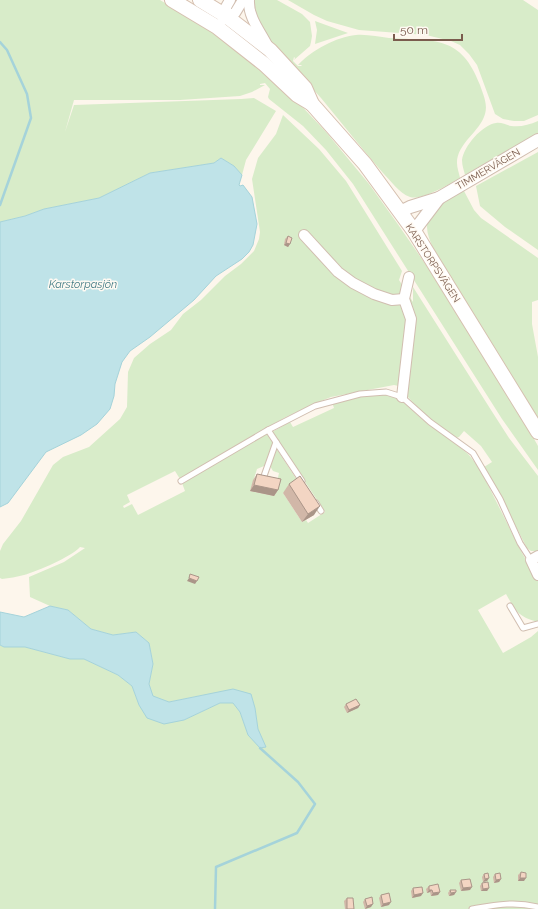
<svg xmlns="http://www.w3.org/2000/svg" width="538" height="909" viewBox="0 0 538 909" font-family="Raleway,sans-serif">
<rect width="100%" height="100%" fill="#fdf6ec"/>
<g fill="#d8ecc9">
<polygon points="0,0 160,0 206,28 244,53 293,97 326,132 369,184 397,223 453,304 524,421 538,446 538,470 502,419 353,184 326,150 303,126 269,99 268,97 270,89 265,83 260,84 260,85 265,85 252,92 240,96 180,100 74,100 65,132 74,105 241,99 254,98 276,111 246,160 242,175 234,166 221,158 214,163 150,173 99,198 44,209 25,216 0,222"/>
<path d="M 252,0 L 277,0 L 302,14 L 310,22 L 312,36 L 311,42 L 310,46 L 294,60 L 295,58 L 294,57 L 293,61 L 298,66 L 302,66 L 301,65 L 298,65 C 312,50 336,37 356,35 C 367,34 379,37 389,38 C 435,41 461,35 480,85 C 483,94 488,104 485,114 C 480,132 457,143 457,163 C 457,168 459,173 460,178 C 450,184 421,201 410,197 C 399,193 391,181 383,173 C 362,149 342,123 321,98 C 303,77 280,58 265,34 C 258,22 255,14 252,0 Z"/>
<polygon points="288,0 523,0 538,10 538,115 524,121 514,121 503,119 495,114 477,65 469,54 460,45 451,41 426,35 359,30 327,21 314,15"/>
<polygon points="315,21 348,33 315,44 317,30"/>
<path d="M 283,115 L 319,149 L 346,181 L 402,271 L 399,280 L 413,302 L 413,287 L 491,410 L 509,438 L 538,476 L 538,551 L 531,551 L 527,548 L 500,496 L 484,467 L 492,462 L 481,446 L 464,431 L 459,437 L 456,438 C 437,426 422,413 408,397 L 408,388 L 394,385 L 331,397 L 311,405 L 284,418 L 180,479 L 175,471 L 127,495 L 130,502 L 123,506 L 124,508 L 132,504 L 138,515 L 185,491 L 182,483 L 267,432 L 273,441 L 266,464 L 264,466 L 257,469 L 250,491 L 274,496 L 279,473 L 273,471 L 270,466 L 276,448 L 299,483 L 283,493 L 302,522 L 306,520 L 308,523 L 325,512 L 272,432 L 290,422 L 293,427 L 334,408 L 332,402 L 366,395 L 386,394 L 401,400 L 423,420 L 454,442 L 469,455 L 480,469 L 522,553 L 538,580 L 538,622 C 517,616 516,611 506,594 L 478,610 L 503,653 L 531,637 L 538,631 L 538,909 L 0,909 L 0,645 L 4,647 L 25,647 L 70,659 L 84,659 L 118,675 L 132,686 L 139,705 L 184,720 L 220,703 L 233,702 L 240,712 L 248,735 L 265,747 L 258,729 L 255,708 L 203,695 L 169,702 L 152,696 L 149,684 L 153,664 L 149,643 L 136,632 L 113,635 L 91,629 L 68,610 L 50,606 L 30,597 L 29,577 L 64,562 L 85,548 L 80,547 C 71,557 38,571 24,575 C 17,577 9,578 2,579 L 0,578 L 0,551 L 3,544 L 21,521 L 53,465 L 63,457 L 89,447 L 120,419 L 127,407 L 128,372 L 134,358 L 150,344 L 171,330 L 183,314 L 201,300 L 225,276 L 241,264 L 254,251 L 259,239 L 260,232 L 252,179 L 258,158 L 276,134 Z"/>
<path d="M 538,121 L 538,133 L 465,175 C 464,170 462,166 462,160 C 464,146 482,125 496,123 C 501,122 506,125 511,126 C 521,127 529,125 538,121 Z"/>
<polygon points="538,152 538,250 505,227 480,206 476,186"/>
<path d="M 464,191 L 474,210 L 481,218 L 538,258 L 538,300 L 532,302 L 532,324 L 538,357 L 538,421 L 433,248 C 430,241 427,234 427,227 C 427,211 452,197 464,191 Z"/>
</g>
<g fill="#bfe3e8" stroke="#a5d3da">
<polygon points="221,158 234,166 242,175 239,185 240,186 243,185 252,197 257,224 253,245 249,252 242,259 216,276 194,300 150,337 130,351 122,362 115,384 114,396 110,409 97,424 81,435 46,452 8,503 0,507 0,222 25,216 44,209 99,198 150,173 214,163"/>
<polygon points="50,606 68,610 91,629 113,635 136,632 149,643 153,664 149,684 153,696 169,702 233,689 251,694 255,708 258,729 266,747 260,748 248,735 240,712 233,703 220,703 184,720 164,724 147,718 139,705 132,686 118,675 84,659 70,659 25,647 4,647 0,645 0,612 24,617"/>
</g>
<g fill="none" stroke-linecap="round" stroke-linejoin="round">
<g stroke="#a5d3da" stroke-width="2.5">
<polyline points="0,42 7,50 27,94 31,118 0,205"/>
<polyline points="215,909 216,867 297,833 315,804 298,782 260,748"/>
</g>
<defs>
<g id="service">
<polyline points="268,430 302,481"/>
<polyline points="264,476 276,442"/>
<polyline points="181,481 268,430 315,406 360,394 386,392 402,397 430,422 473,453 500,499 520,543 531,560"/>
<polyline points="316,503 321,511"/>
<polyline points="510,606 523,628 538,624"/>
<path d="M 472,909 C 495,905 514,901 538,907"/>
</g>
<g id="minor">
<path d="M 249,0 C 248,17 260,31 267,45"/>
<polyline points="226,16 226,7 230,0"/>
<polyline points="223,20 226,16 235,13 243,0"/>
<polyline points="304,235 338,272 353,283 374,294 392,300 404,299"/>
<polyline points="402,397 411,319 404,299 409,277"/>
<polyline points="538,556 531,560 538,575"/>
</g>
<g id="tertiary">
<polyline points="400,212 410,207 439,198 538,140"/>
<polyline points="414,231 439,198"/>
</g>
<g id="secondary">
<polyline points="172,0 217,27 264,64 297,95 312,104"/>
<polyline points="200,0 226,16 270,50 305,88 312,104 365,164 414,231 538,432"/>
</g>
</defs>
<use href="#service" stroke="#d1beb0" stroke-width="7"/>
<use href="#minor" stroke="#d1beb0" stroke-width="12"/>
<use href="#tertiary" stroke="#d1beb0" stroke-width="14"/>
<use href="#secondary" stroke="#d6c0b0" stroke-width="16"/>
<use href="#service" stroke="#fff" stroke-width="5"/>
<use href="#minor" stroke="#fff" stroke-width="10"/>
<use href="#tertiary" stroke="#fff" stroke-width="12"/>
<use href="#secondary" stroke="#fff" stroke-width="14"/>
</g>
<g fill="#d1b7a8">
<polygon points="288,236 290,244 288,247 284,245 285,239"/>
<polygon points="257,474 278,490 274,496 250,491 253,480"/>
<polygon points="289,484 314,515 302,522 283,493"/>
<polygon points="346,704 360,705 358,708 347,713 344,707"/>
<polygon points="521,872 524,881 518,881 518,875"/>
<polygon points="484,874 489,878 487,881 483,882 482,877"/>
<polygon points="495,874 501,879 499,882 494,883 493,877"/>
<polygon points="461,880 470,890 461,891 459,883"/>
<polygon points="482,883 489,888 487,891 481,891 480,886"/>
<polygon points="429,886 440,892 438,895 431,896 430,892 427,893 426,889"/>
<polygon points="413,888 421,896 412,898 411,891"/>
<polygon points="450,890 456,892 454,895 449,896 448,893"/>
<polygon points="381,895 389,905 381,907 379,898"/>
<polygon points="347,898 354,909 345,909 344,901"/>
<polygon points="365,899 371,907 365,909 363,902"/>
</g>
<g fill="#aa9588">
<polygon points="286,243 290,244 288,247 284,245"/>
<polygon points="254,485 278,490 274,496 250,491"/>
<polygon points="320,506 314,515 302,522 308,514"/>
<polygon points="189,578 197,581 195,584 187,581"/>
<polygon points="360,705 358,708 347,713 349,710"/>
<polygon points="489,878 487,881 483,882 485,879"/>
<polygon points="520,878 526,878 524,881 518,881"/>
<polygon points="501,879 499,882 494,883 496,880"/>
<polygon points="472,887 470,890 461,891 463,888"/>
<polygon points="489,888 487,891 481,891 483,889"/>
<polygon points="429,890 432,890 430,892 427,893"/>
<polygon points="440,892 438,895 431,896 433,893"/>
<polygon points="456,892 454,895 449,896 451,893"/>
<polygon points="423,893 421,896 412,898 414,895"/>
<polygon points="391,902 389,905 381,907 383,904"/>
<polygon points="373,904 371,907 365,909 367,906"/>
</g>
<g fill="#f3d5c3" stroke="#aa9588">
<polygon points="288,236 292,238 290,244 286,243"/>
<polygon points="257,474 281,479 278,490 254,485"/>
<polygon points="300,476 320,506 308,514 289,484"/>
<polygon points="190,574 199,577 197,581 189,578"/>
<polygon points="356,699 360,705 349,710 346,704"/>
<polygon points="521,872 526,873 526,878 520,878"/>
<polygon points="488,873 489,878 485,879 484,874"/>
<polygon points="500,873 501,879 496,880 495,874"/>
<polygon points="470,879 472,887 463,888 461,880"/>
<polygon points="488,882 489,888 483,889 482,883"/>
<polygon points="438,884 440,892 433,893 432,890 429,890 429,886"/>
<polygon points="422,887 423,893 414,895 413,888"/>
<polygon points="450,890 456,890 456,892 451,893"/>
<polygon points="389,893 391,902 383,904 381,895"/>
<polygon points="372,897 373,904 367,906 365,899"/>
<polygon points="347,898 353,898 354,909 347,909"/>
</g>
<g text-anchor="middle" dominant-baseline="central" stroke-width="3" stroke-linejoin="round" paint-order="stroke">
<g font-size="10" fill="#7a5c4d" stroke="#fffaf3">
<text transform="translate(488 169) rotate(-30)">TIMMERVÄGEN</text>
<text transform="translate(433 263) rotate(57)">KARSTORPSVÄGEN</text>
</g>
<g font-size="11" font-style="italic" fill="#437c86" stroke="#fffaf3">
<text x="83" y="284">Karstorpasjön</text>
</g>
</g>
<path d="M394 34v6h68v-6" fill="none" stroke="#7a5c4d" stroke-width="2"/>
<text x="400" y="34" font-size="12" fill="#7a5c4d" stroke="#fffaf3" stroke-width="3" paint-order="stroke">50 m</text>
</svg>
